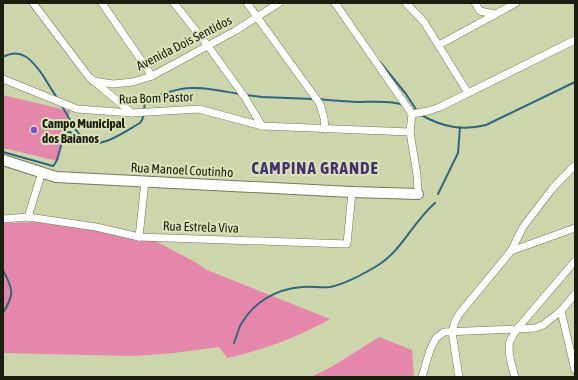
<svg xmlns="http://www.w3.org/2000/svg" width="578" height="380" viewBox="0 0 578 380" font-family="'Asap Condensed',sans-serif">
<rect width="100%" height="100%" fill="#ccd5ab"/>
<g fill="#e587aa">
<polygon points="3,95 70,111 58,161 3,148"/>
<path d="M 45,222 L 155,241 L 195,262 L 207,270 L 330,319 C 298,337 264,350 227,358 L 219,347 L 174,353 L 134,356 L 3,353 L 3,223 Z"/>
<polygon points="379,337 412,350 414,377 311,377 333,366"/>
</g>
<g fill="none" stroke-linecap="round" stroke-linejoin="round">
<g stroke="#31657d" stroke-width="2">
<path d="M 3,57 C 21,47 32,60 42,74 C 47,82 52,90 57,98"/>
<polyline points="380,62 406,94 417,111"/>
<polyline points="246,95 262,97 313,99"/>
<path d="M 320,99 C 332,101 345,101 358,102 C 370,102 392,100 403,105"/>
<polyline points="62,106 75,129 86,142"/>
<path d="M 144,110 L 145,101 L 148,99 C 161,95 176,88 190,88 C 205,87 224,91 239,94"/>
<path d="M 421,115 C 443,127 462,131 486,125 L 575,82"/>
<path d="M 3,152 L 53,166 L 54,165 L 57,160 L 64,135 L 66,132 L 70,132 C 74,134 78,138 82,141 C 101,150 124,132 140,123 L 142,120 L 144,114"/>
<polyline points="438,194 458,153 460,127"/>
<path d="M 3,270 C 6,277 13,287 11,295 C 10,301 6,308 3,313"/>
<path d="M 234,343 C 236,338 238,331 240,326 C 253,302 276,289 302,287 C 311,286 321,288 330,287 C 345,284 367,272 380,264 C 403,248 414,221 435,203"/>
</g>
<defs>
<g id="street">
<polyline points="33,3 89,77 132,113"/>
<polyline points="102,3 152,76"/>
<polyline points="174,3 208,46 244,96 262,126"/>
<polyline points="247,3 320,104 324,118 325,129"/>
<polyline points="335,3 412,114 410,132 417,175 418,194"/>
<polyline points="406,3 424,22 468,93"/>
<polyline points="475,3 480,11 494,14"/>
<polyline points="439,45 516,3"/>
<polyline points="3,79 77,109 132,113 199,109 262,126 410,132"/>
<polyline points="93,81 113,84 133,82 152,76 235,31 279,3"/>
<polyline points="412,114 428,111 440,107 575,40"/>
<polyline points="28,217 42,172"/>
<polyline points="3,219 28,217 96,227 139,237 347,244 352,192"/>
<polyline points="139,237 145,181"/>
<polyline points="511,251 575,228"/>
<polyline points="561,311 575,370"/>
<polyline points="422,377 430,350 436,338 444,332 517,329 535,328 543,325 561,311 575,294"/>
<polyline points="459,377 452,332 455,321 460,313 511,251 523,227 552,189 572,168 575,166"/>
<path d="M 515,377 C 512,366 507,352 510,341 C 512,337 515,333 517,329 L 575,261"/>
</g>
<polyline id="secondary" points="3,160 56,177 352,192 418,194"/>
</defs>
<use href="#street" stroke="#757b55" stroke-width="8"/>
<use href="#secondary" stroke="#757b55" stroke-width="12"/>
<use href="#street" stroke="#fff" stroke-width="7"/>
<use href="#secondary" stroke="#fff" stroke-width="10"/>
</g>
<circle fill="#7a4fc8" stroke="#d9e2b8" stroke-width="1.5" cx="34" cy="130" r="4"/>
<g text-anchor="middle" dominant-baseline="central" stroke-width="4" stroke-linejoin="round" paint-order="stroke">
<g font-size="13" fill="#1b1e0e" stroke="#d9e2b8">
<text transform="translate(184 43) rotate(-27)">Avenida Dois Sentidos</text>
<text transform="translate(156 98) rotate(-2)">Rua Bom Pastor</text>
<text transform="translate(182 170) rotate(3)">Rua Manoel Coutinho</text>
<text transform="translate(201 227) rotate(2)">Rua Estrela Viva</text>
</g>
<g font-size="13" font-weight="bold" fill="#1b1e0e" stroke="#d9e2b8" text-anchor="start">
<text x="42" y="123">Campo Municipal<tspan x="42" dy="15">dos Baianos</tspan></text>
</g>
<g font-size="17" font-weight="bold" letter-spacing="1" fill="#44316c" stroke="#d9e2b8">
<text x="315" y="168">CAMPINA GRANDE</text>
</g>
</g>
<rect width="578" height="380" fill="none" stroke="#1b1e0e" stroke-width="8"/>
</svg>
